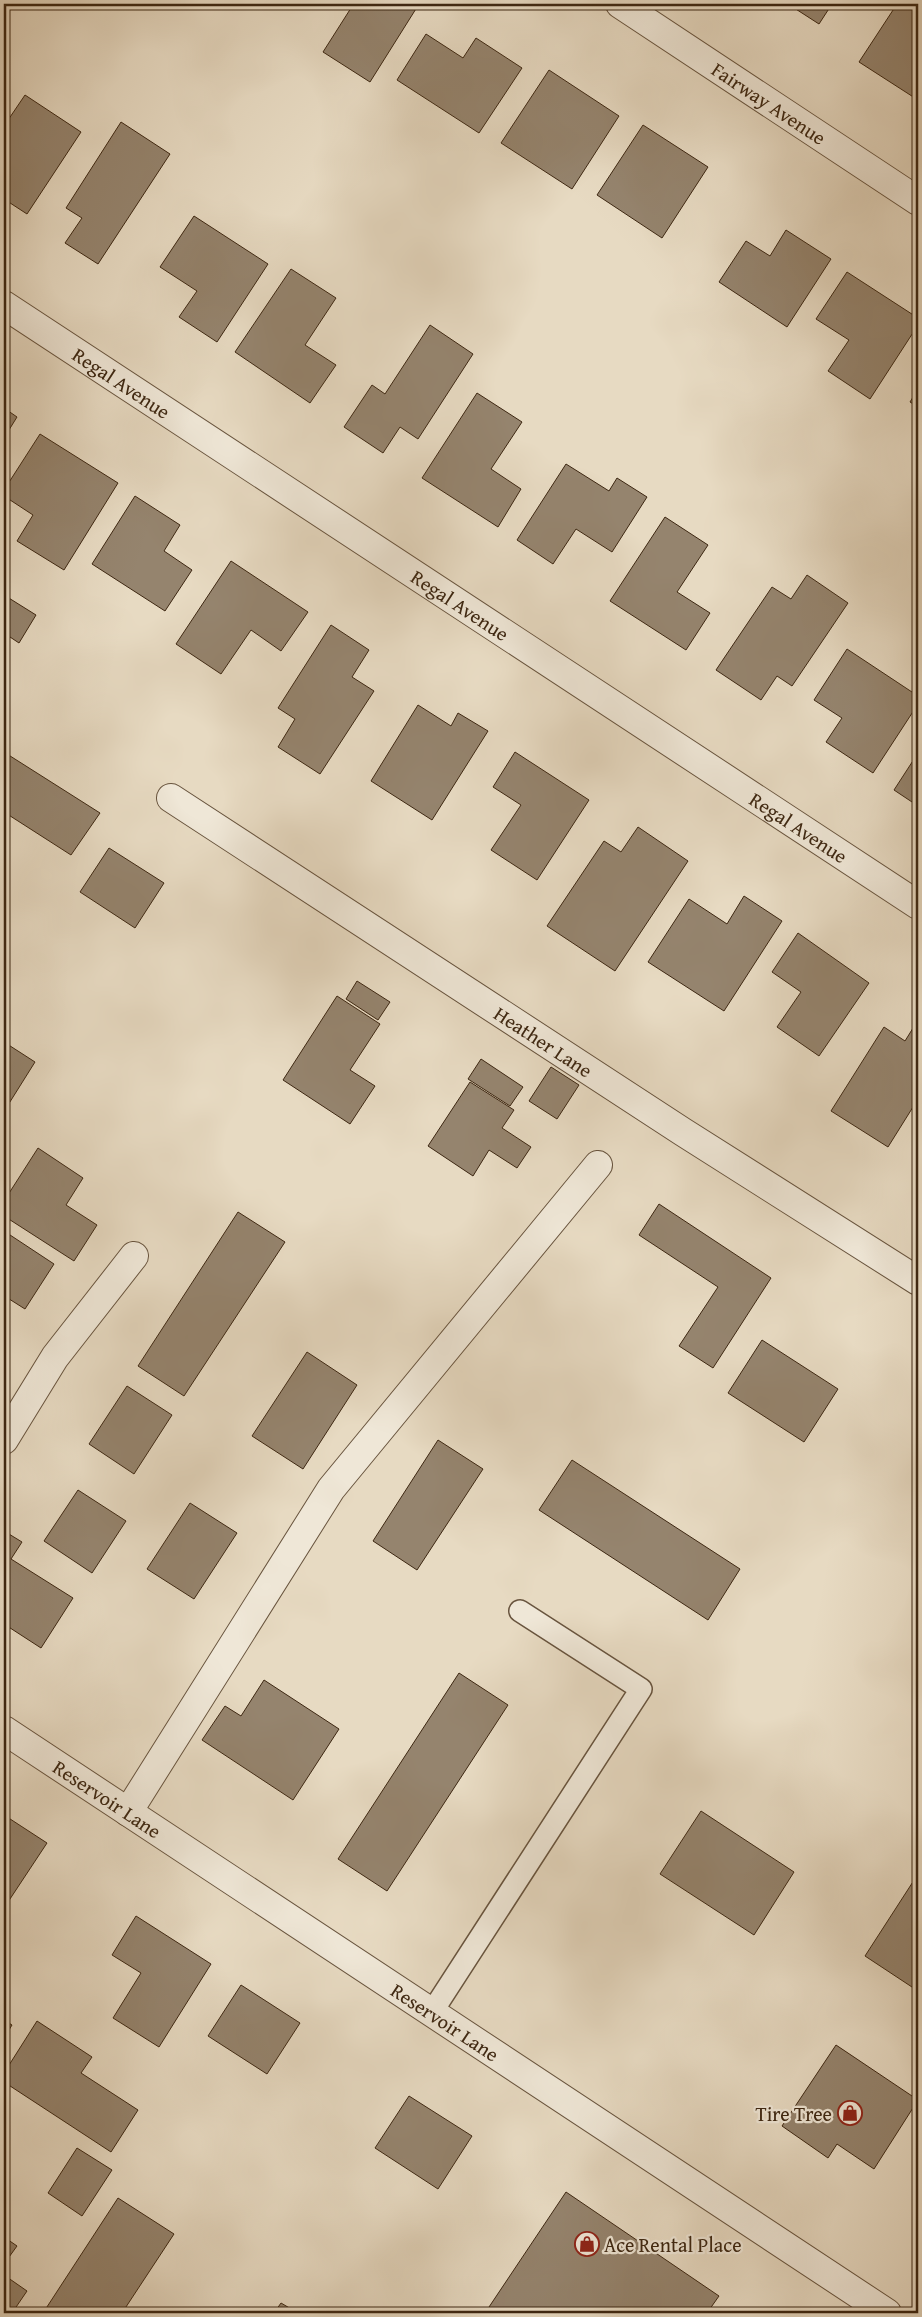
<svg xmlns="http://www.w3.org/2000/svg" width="922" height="2317" viewBox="0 0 922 2317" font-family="'Gentium Book Plus',serif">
<rect width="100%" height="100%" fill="#e7dac2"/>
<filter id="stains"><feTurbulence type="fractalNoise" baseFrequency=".004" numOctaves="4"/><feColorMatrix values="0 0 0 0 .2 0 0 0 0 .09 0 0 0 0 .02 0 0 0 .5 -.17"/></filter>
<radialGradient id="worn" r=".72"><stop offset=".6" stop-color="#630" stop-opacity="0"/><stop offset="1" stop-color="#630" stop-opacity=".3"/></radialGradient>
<g fill="#95846e" stroke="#3d2712">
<polygon points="345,4 419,4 370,82 323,52 351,8"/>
<polygon points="788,4 832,4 819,24"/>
<polygon points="897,4 918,4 918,100 859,62"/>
<polygon points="426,34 463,58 476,38 522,68 479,133 397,80"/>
<polygon points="549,70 619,116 572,189 501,143"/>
<polygon points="25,95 81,132 27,214 4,199 4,126"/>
<polygon points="121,122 170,154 98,264 65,243 82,218 66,208"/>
<polygon points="643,125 708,167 662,238 597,195"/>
<polygon points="194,216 268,264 217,342 179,317 197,291 160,267"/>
<polygon points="786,230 831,259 787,327 719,282 746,241 770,256"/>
<polygon points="291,269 336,298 305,345 336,365 310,403 235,352"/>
<polygon points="847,272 918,318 918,325 870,399 828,371 849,340 816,319"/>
<polygon points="430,325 473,354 418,439 400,427 383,453 344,427 372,385 385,394"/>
<polygon points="918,389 918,407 910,402"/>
<polygon points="477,393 522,422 491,469 521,489 498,527 422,478"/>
<polygon points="4,408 17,417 4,438"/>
<polygon points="40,434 118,483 64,570 17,541 33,515 4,496 4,490"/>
<polygon points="566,464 609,491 617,478 647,497 612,552 576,529 553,564 517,540"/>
<polygon points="135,496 180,525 164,551 192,570 165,611 92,564"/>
<polygon points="665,517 708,545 677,592 710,613 686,650 610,601"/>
<polygon points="231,561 308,612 281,651 251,630 221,674 176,644"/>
<polygon points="807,575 848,603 792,686 777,676 761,700 716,670 772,587 791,599"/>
<polygon points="4,595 36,615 19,643 4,633"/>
<polygon points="331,625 369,650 352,677 374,691 320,774 278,747 295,719 278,708"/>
<polygon points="847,649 918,696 918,704 873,773 826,742 842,718 814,700"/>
<polygon points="418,705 451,726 458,713 488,731 432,820 371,781"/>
<polygon points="515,752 589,800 537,880 491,850 521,805 493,787"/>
<polygon points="918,753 918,806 894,790"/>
<polygon points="7,754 100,813 71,855 4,812 4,759"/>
<polygon points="638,827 688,861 615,971 547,926 604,841 621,852"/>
<polygon points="109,848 164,883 135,928 80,892"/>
<polygon points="744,896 782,921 724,1011 648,962 689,899 727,924"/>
<polygon points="798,933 869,983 819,1056 777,1027 801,992 772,972"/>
<polygon points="357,981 390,1002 378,1020 346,999"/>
<polygon points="337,996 380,1024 350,1070 375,1086 350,1124 283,1080"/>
<polygon points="918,1020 918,1099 888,1147 831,1111 884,1027 905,1041"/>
<polygon points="4,1042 35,1062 8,1105 4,1102"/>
<polygon points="481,1059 523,1087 510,1106 468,1079"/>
<polygon points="551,1067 579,1085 557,1119 529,1101"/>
<polygon points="470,1082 514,1110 502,1128 531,1147 517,1168 489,1150 473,1176 428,1146"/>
<polygon points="38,1148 83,1178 66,1205 97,1225 74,1261 4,1216 4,1201"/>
<polygon points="659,1204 771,1278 713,1368 679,1346 718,1287 639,1235"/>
<polygon points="238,1212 285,1242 184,1396 138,1366"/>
<polygon points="4,1231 54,1264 25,1309 6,1297 4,1300"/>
<polygon points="762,1340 838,1389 804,1442 728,1393"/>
<polygon points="307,1352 357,1385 303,1469 252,1436"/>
<polygon points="127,1386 172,1415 134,1474 89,1444"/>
<polygon points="438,1440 483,1469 417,1570 373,1541"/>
<polygon points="572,1460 740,1569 708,1620 539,1510"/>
<polygon points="78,1490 126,1521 92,1573 44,1541"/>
<polygon points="190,1503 237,1533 194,1599 147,1569"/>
<polygon points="4,1531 22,1542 11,1559 73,1598 41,1648 4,1624"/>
<polygon points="459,1673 508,1705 387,1891 338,1859"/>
<polygon points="264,1680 339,1729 293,1800 202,1740 225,1706 241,1716"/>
<polygon points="701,1811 794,1872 754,1935 660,1874"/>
<polygon points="4,1815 47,1843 6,1905 4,1904"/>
<polygon points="918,1874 918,1991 865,1956"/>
<polygon points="136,1916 211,1964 159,2047 113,2018 141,1973 112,1955"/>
<polygon points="241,1985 300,2023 267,2074 208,2036"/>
<polygon points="4,2020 12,2025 4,2038"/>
<polygon points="37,2021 92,2057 81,2073 138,2110 111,2152 4,2082 4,2073"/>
<polygon points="836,2045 918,2100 874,2169 837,2144 828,2158 782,2126"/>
<polygon points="409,2096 472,2136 438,2189 375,2148"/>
<polygon points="77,2148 112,2170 82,2216 48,2193"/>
<polygon points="566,2192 719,2296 707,2313 485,2313"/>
<polygon points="118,2198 174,2234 122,2313 43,2313"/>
<polygon points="4,2237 17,2246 4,2264"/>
<polygon points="4,2275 27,2291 12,2313 4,2313"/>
<polygon points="281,2303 298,2313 274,2313"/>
</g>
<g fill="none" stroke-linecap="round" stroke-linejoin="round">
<defs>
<polyline id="service" points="432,2012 641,1689 520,1611"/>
<g id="minor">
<path id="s1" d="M 620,4 L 918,201"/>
<path id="s2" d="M 4,305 L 918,905"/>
<path id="s3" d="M 171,798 L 683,1132 L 918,1281"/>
<polyline points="4,1440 55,1357 134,1256"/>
<path id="s4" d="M 4,1730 L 887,2313"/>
<polyline points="128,1812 331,1489 598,1165"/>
</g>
</defs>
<use href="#service" stroke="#68543e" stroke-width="24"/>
<use href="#minor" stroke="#68543e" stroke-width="30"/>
<use href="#service" stroke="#efe7d7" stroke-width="21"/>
<use href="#minor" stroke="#efe7d7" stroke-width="28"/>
</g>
<defs>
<symbol id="shop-ring" viewBox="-11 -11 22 22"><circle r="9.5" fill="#efe7d7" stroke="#8f2418" stroke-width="1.5"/><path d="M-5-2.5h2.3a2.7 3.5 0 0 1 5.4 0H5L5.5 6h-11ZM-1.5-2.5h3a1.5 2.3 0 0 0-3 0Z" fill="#8f2418"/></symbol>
</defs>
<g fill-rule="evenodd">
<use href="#shop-ring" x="836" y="2099" width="28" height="28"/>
<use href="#shop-ring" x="573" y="2230" width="28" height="28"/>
</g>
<g text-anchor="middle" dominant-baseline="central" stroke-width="4.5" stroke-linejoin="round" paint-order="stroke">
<g font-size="20" fill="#3d2712" stroke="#efe7d7">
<text stroke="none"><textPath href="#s1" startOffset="179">Fairway Avenue</textPath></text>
<text stroke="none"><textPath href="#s2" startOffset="141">Regal Avenue</textPath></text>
<text stroke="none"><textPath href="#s2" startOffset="546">Regal Avenue</textPath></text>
<text stroke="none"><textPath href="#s2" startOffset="951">Regal Avenue</textPath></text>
<text stroke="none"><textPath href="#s3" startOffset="445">Heather Lane</textPath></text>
<text stroke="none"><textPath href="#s4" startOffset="124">Reservoir Lane</textPath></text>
<text stroke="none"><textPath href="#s4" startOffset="529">Reservoir Lane</textPath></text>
</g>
<g font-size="20" fill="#3d2712" stroke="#efe7d7" text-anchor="end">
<text x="832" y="2113">Tire Tree</text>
<text x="604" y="2244" text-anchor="start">Ace Rental Place</text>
</g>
</g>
<rect width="922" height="2317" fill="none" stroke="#e7dac2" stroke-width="20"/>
<rect x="5" y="5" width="912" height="2307" fill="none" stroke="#3d2712" stroke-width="2.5"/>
<rect x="10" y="10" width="902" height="2297" fill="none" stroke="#3d2712"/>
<rect width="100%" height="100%" filter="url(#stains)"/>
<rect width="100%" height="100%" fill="url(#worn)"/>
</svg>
